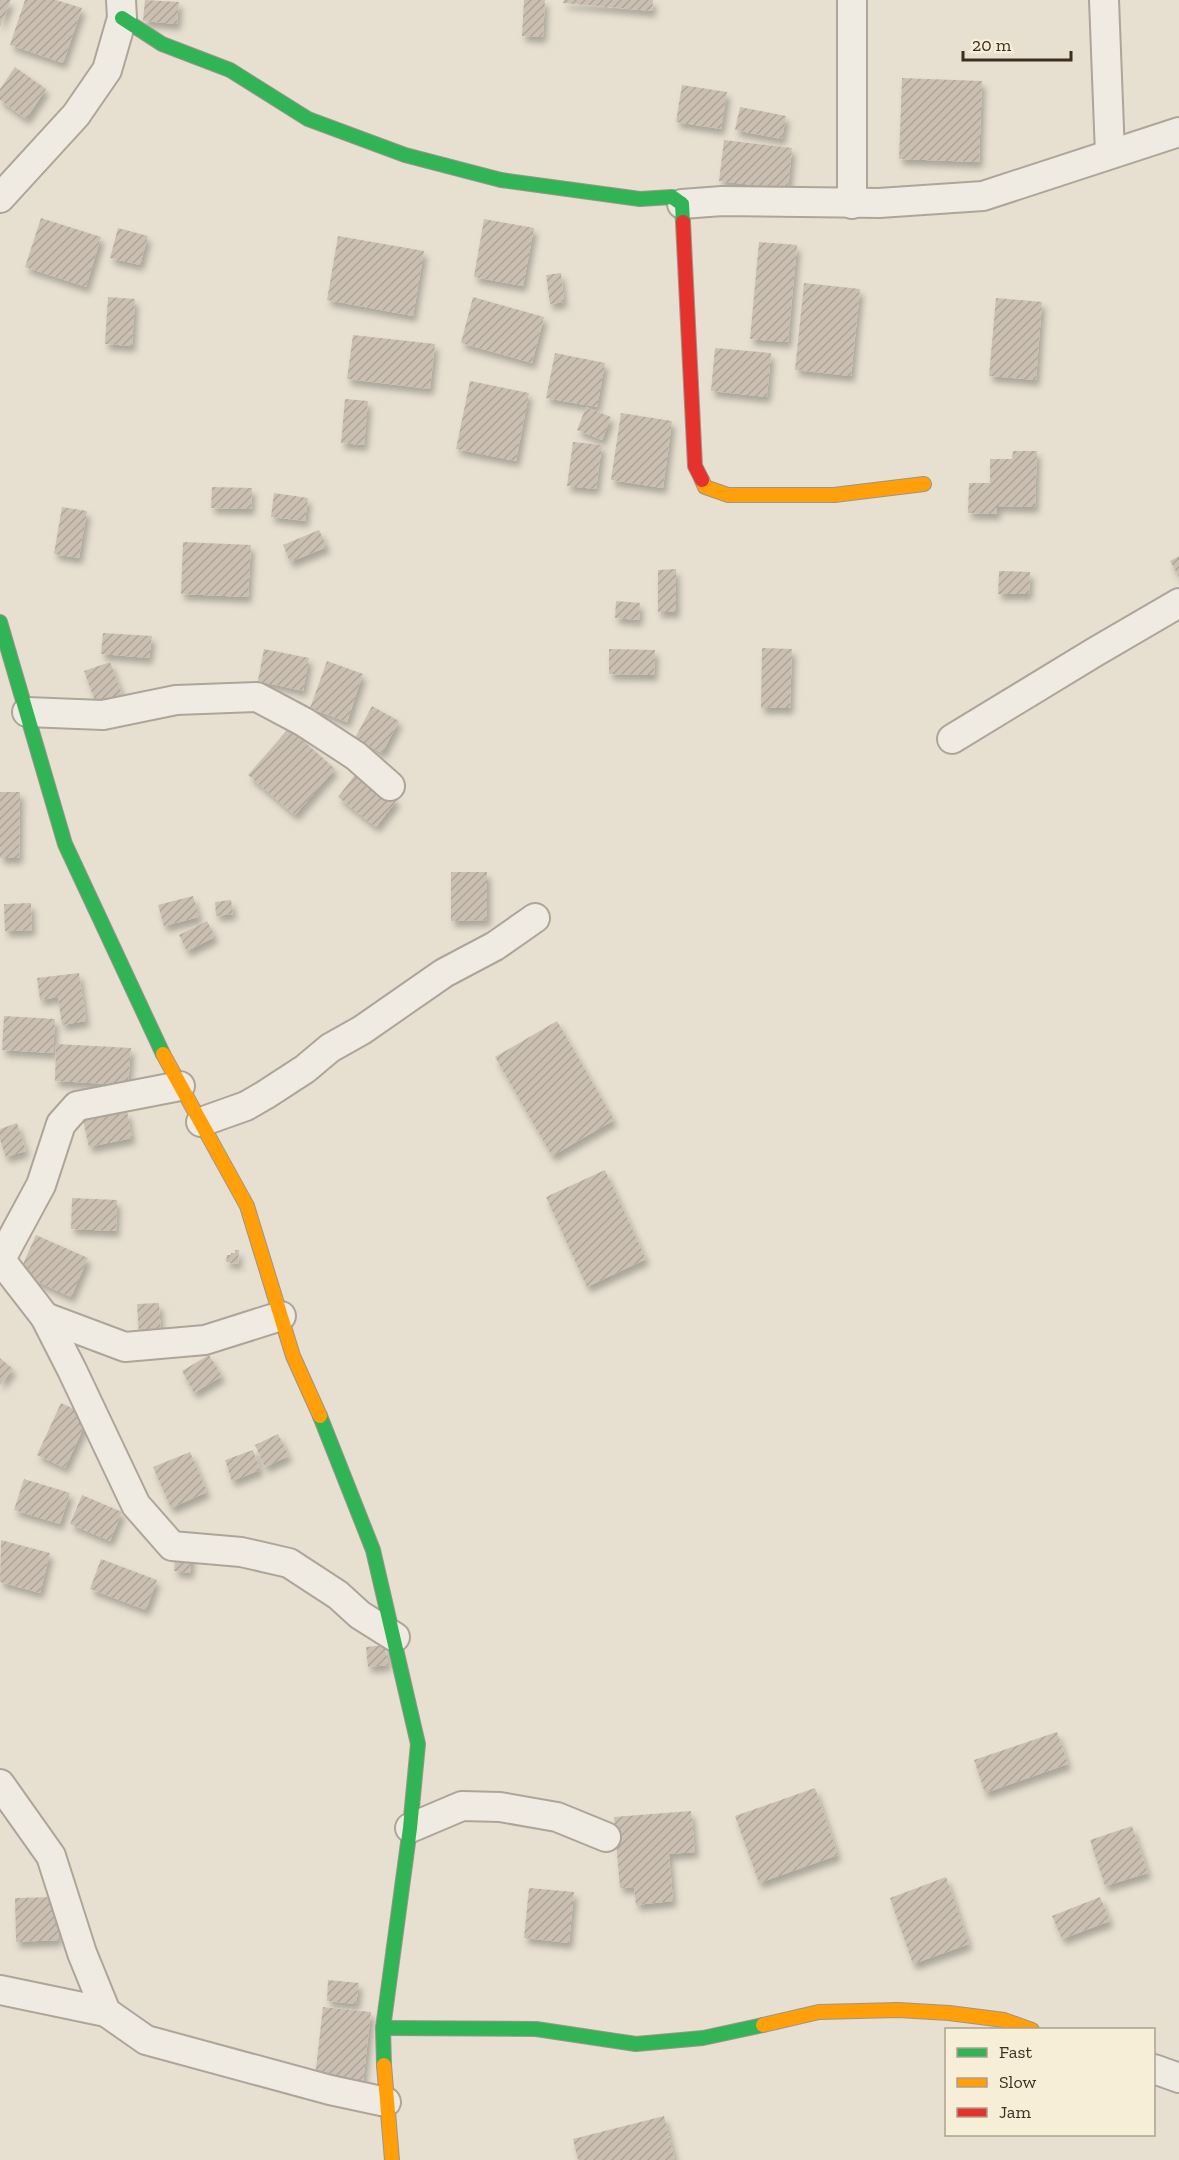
<svg xmlns="http://www.w3.org/2000/svg" width="1179" height="2160" viewBox="0 0 1179 2160" font-family="'Zilla Slab',serif">
<defs>
<pattern id="building-hatch" width="6" height="6" patternUnits="userSpaceOnUse" patternTransform="scale(1.5)"><rect width="6" height="6" fill="#cbbfb2"/><path d="M-1 1l2-2M0 6l6-6M5 7l2-2" fill="none" stroke="#afa499"/></pattern>
<filter id="shadow"><feDropShadow dx="3.5" dy="6" stdDeviation="3" flood-color="#0004"/></filter>
</defs>
<rect width="100%" height="100%" fill="#e7e0d1"/>
<g fill="url(#building-hatch)" filter="url(#shadow)">
<polygon points="0,0 11,0 0,27"/>
<polygon points="25,0 56,0 82,8 63,63 10,45"/>
<polygon points="145,0 179,2 177,24 143,21"/>
<polygon points="524,0 545,0 543,37 522,36"/>
<polygon points="564,0 653,0 652,11 563,3"/>
<polygon points="15,67 46,89 26,119 0,100 0,89"/>
<polygon points="902,78 982,81 979,162 899,159"/>
<polygon points="682,85 727,92 721,129 676,122"/>
<polygon points="740,107 786,116 782,139 735,130"/>
<polygon points="724,140 792,148 788,189 719,181"/>
<polygon points="41,218 101,237 86,287 25,267"/>
<polygon points="484,219 534,228 523,286 474,277"/>
<polygon points="118,228 148,236 140,265 110,258"/>
<polygon points="338,236 424,251 413,316 327,300"/>
<polygon points="759,242 797,245 788,342 750,339"/>
<polygon points="561,273 564,302 550,304 546,275"/>
<polygon points="804,283 860,289 851,376 795,370"/>
<polygon points="108,297 135,299 132,346 105,344"/>
<polygon points="473,297 544,317 532,363 461,343"/>
<polygon points="996,298 1042,302 1036,380 989,376"/>
<polygon points="353,335 435,344 430,389 347,379"/>
<polygon points="715,348 771,353 767,397 711,391"/>
<polygon points="555,353 605,363 597,407 546,398"/>
<polygon points="470,381 529,393 516,461 456,449"/>
<polygon points="345,399 368,401 364,445 341,443"/>
<polygon points="586,407 611,417 602,440 577,430"/>
<polygon points="621,413 672,421 663,488 611,480"/>
<polygon points="573,442 602,445 596,489 567,486"/>
<polygon points="1013,451 1037,451 1035,507 997,506 997,514 968,513 969,483 990,483 990,459 1012,459"/>
<polygon points="212,487 252,488 251,509 211,508"/>
<polygon points="274,493 308,498 305,521 271,517"/>
<polygon points="62,507 87,511 79,558 54,554"/>
<polygon points="319,530 327,547 290,562 283,545"/>
<polygon points="183,542 251,545 248,597 181,594"/>
<polygon points="1179,556 1179,577 1170,561"/>
<polygon points="676,569 676,612 658,612 658,570"/>
<polygon points="999,571 1030,572 1029,594 998,594"/>
<polygon points="616,601 640,603 639,620 615,618"/>
<polygon points="103,633 152,636 149,658 101,654"/>
<polygon points="762,648 792,649 790,708 761,708"/>
<polygon points="264,649 309,658 303,691 258,681"/>
<polygon points="609,649 655,650 654,675 609,674"/>
<polygon points="327,661 363,674 347,722 310,708"/>
<polygon points="110,662 123,697 97,706 84,671"/>
<polygon points="372,706 399,721 382,753 355,738"/>
<polygon points="289,728 335,769 295,815 248,775"/>
<polygon points="358,771 397,800 376,827 338,797"/>
<polygon points="0,792 20,792 19,858 0,858"/>
<polygon points="451,872 487,872 487,920 451,921"/>
<polygon points="193,896 199,917 164,926 158,905"/>
<polygon points="231,900 233,914 216,916 215,902"/>
<polygon points="31,903 32,930 5,931 4,904"/>
<polygon points="207,921 215,937 187,951 179,935"/>
<polygon points="79,973 86,1021 62,1025 58,997 40,1000 37,978"/>
<polygon points="4,1016 55,1019 53,1053 2,1050"/>
<polygon points="557,1021 614,1120 552,1156 495,1057"/>
<polygon points="56,1044 131,1048 128,1085 55,1081"/>
<polygon points="127,1111 132,1138 89,1147 83,1120"/>
<polygon points="17,1123 26,1151 6,1157 0,1140 0,1129"/>
<polygon points="605,1170 646,1259 587,1287 546,1197"/>
<polygon points="72,1198 117,1200 116,1231 71,1229"/>
<polygon points="36,1235 88,1258 71,1297 19,1273"/>
<polygon points="235,1250 239,1250 238,1264 226,1262 227,1255 231,1255 231,1253 235,1253"/>
<polygon points="159,1303 161,1335 139,1336 137,1304"/>
<polygon points="209,1355 222,1376 194,1393 182,1371"/>
<polygon points="0,1358 13,1369 0,1385"/>
<polygon points="61,1403 89,1416 65,1468 37,1455"/>
<polygon points="278,1434 289,1456 265,1467 255,1445"/>
<polygon points="253,1450 260,1470 232,1481 225,1460"/>
<polygon points="190,1452 207,1492 171,1508 153,1467"/>
<polygon points="24,1479 70,1493 60,1524 14,1510"/>
<polygon points="82,1495 122,1512 110,1541 70,1524"/>
<polygon points="1,1540 50,1553 40,1593 0,1582"/>
<polygon points="176,1550 192,1552 190,1573 174,1571"/>
<polygon points="101,1559 157,1580 146,1610 90,1589"/>
<polygon points="385,1645 388,1665 368,1667 366,1647"/>
<polygon points="1057,1732 1068,1764 985,1793 974,1760"/>
<polygon points="815,1788 838,1855 759,1883 735,1816"/>
<polygon points="691,1811 695,1852 669,1854 673,1901 636,1905 634,1887 620,1888 614,1817"/>
<polygon points="1132,1826 1148,1873 1105,1886 1090,1840"/>
<polygon points="946,1877 969,1944 913,1964 890,1898"/>
<polygon points="529,1888 574,1892 569,1943 524,1938"/>
<polygon points="58,1897 59,1940 16,1942 15,1898"/>
<polygon points="1100,1897 1110,1921 1062,1939 1052,1916"/>
<polygon points="328,1980 359,1983 356,2004 327,2001"/>
<polygon points="323,2007 371,2012 363,2082 315,2077"/>
<polygon points="664,2116 675,2160 578,2160 573,2139"/>
</g>
<g fill="none" stroke-linecap="round" stroke-linejoin="round">
<defs>
<g id="street">
<polyline points="1104,0 1110,154"/>
<polyline points="0,198 76,115 107,70 122,18 121,0"/>
<polyline points="682,204 722,201 879,203 983,196 1179,132"/>
<polyline points="852,204 852,0"/>
<polyline points="27,712 103,715 176,700 257,697 304,722 356,756 390,786"/>
<polyline points="952,739 1095,652 1179,603"/>
<polyline points="201,1122 246,1106 265,1095 305,1069 330,1048 362,1030 444,973 495,946 535,918"/>
<polyline points="0,1259 45,1317 72,1370 136,1505 172,1546 241,1552 289,1563 338,1595 360,1615 395,1637"/>
<polyline points="1,1259 41,1185 61,1124 77,1106 180,1086"/>
<polyline points="45,1317 125,1347 205,1340 281,1316"/>
<polyline points="0,1784 51,1856 82,1953 106,2012 146,2040 330,2090 386,2102"/>
<polyline points="410,1828 462,1806 500,1807 557,1817 606,1837"/>
<polyline points="0,1990 106,2012"/>
<polyline points="1154,2069 1179,2078"/>
</g>
<g id="fast">
<polyline points="122,18 162,44 230,70 308,119 405,155 501,180 640,199 672,197 682,204 683,222"/>
<polyline points="0,622 65,844 163,1054"/>
<polyline points="320,1416 373,1550 418,1744 410,1828 383,2028 384,2065"/>
<polyline points="383,2028 536,2029 636,2044 703,2038 763,2025"/>
</g>
<g id="slow">
<polyline points="702,480 705,487 728,495 834,495 924,484"/>
<polyline points="163,1054 247,1206 293,1356 320,1416"/>
<polyline points="763,2025 819,2012 898,2010 949,2013 1004,2020 1032,2030"/>
<polyline points="384,2065 392,2160"/>
</g>
<polyline id="jam" points="683,222 695,466 702,480"/>
</defs>
<use href="#street" stroke="#ada599" stroke-width="32"/>
<use href="#fast" stroke="#9c958a" stroke-width="16"/>
<use href="#slow" stroke="#9c958a" stroke-width="16"/>
<use href="#jam" stroke="#9c958a" stroke-width="16"/>
<use href="#street" stroke="#efebe3" stroke-width="28"/>
<use href="#fast" stroke="#30b455" stroke-width="14"/>
<use href="#slow" stroke="#ff9f0a" stroke-width="14"/>
<use href="#jam" stroke="#e5322d" stroke-width="14"/>
</g>
<rect x="945" y="2028" width="210" height="108" fill="#f7eed8" stroke="#ada18e" stroke-width="1.5"/>
<rect x="957" y="2048" width="30" height="9" fill="#30b455" stroke="#ada18e" stroke-width="1.5"/>
<text x="999" y="2058" font-size="18" fill="#3d2e20">Fast</text>
<rect x="957" y="2078" width="30" height="9" fill="#ff9f0a" stroke="#ada18e" stroke-width="1.5"/>
<text x="999" y="2088" font-size="18" fill="#3d2e20">Slow</text>
<rect x="957" y="2108" width="30" height="9" fill="#e5322d" stroke="#ada18e" stroke-width="1.5"/>
<text x="999" y="2118" font-size="18" fill="#3d2e20">Jam</text>
<path d="M963 51v9h108v-9" fill="none" stroke="#3d2e20" stroke-width="3"/>
<text x="972" y="51" font-size="18" fill="#3d2e20" stroke="#f7eed8" stroke-width="4.5" paint-order="stroke">20 m</text>
</svg>
